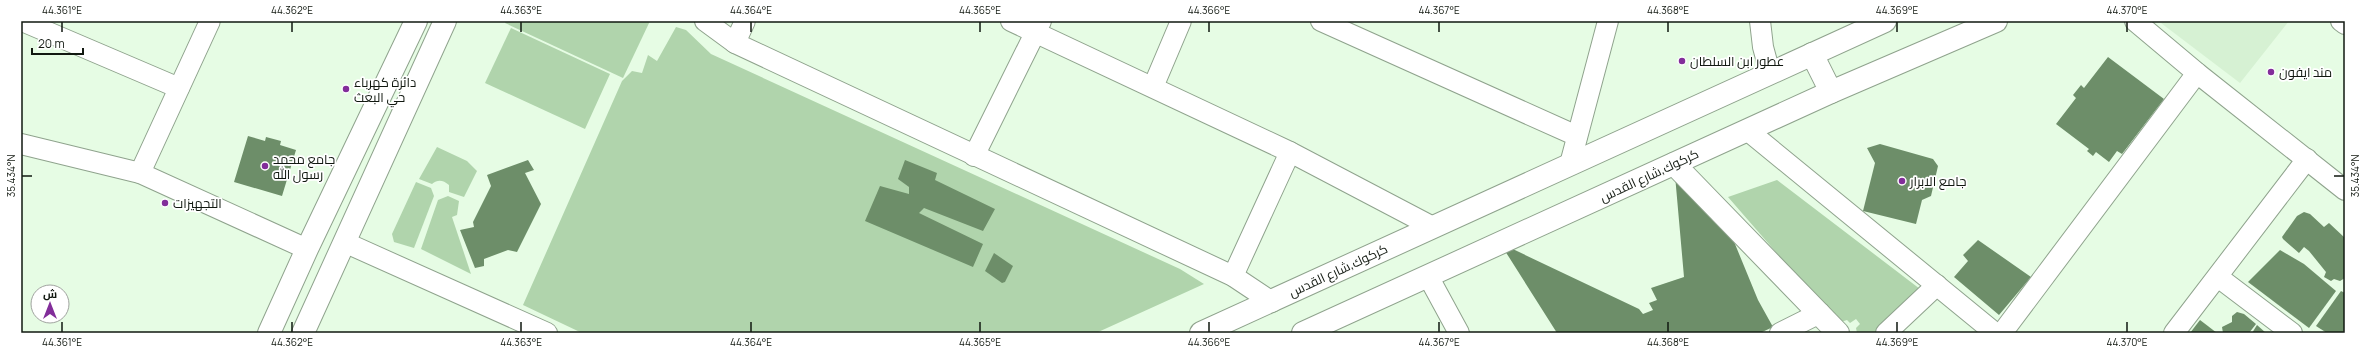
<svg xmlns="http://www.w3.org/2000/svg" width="2366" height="354" viewBox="0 0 2366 354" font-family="Manrope,Cairo,sans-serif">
<rect width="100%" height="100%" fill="#e6fce4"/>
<polygon fill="#d6f1d3" points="2167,21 2289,21 2240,83 2161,23"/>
<g fill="#b0d4ac">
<polygon points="506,21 650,21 623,78 505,23"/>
<polygon points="676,27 686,30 711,54 1180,269 1204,284 1096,333 582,333 523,305 622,81 632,71 642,73 648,55 657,61"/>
<polygon points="511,28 610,74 585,129 485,83"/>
<path d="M 437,147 L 467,161 L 477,171 L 464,197 L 449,192 L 449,185 C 443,180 438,179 432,184 L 419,179 Z"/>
<polygon points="1777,180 1920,289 1881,333 1857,333 1856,328 1860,324 1856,319 1850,323 1847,320 1841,322 1836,314 1835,320 1728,197"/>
<polygon points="416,182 431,188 434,196 414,248 394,242 392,234"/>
<polygon points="448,196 459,201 457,215 452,217 471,274 421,249 438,200"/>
</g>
<g fill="#6d8e69">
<polygon points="2108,57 2164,99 2122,154 2117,151 2109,162 2096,152 2093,156 2087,151 2089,149 2056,124 2076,98 2073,95 2081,85 2084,88"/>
<polygon points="248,136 265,141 266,137 281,141 280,145 296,150 282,196 234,182"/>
<polygon points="1880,144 1933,159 1938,166 1931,196 1922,200 1916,224 1863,211 1875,163 1867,148"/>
<polygon points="528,160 534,170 525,173 541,204 517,252 508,250 484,259 484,266 475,268 460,230 474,227 473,222 491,186 487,175"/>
<polygon points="905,160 937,173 935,180 995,209 983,231 924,208 919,213 983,244 973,267 865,221 880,186 909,194 909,187 898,179"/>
<polygon points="1674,164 1728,227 1758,300 1773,327 1760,333 1557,333 1500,243 1639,309 1643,314 1653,310 1649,303 1657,300 1651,288 1684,277"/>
<polygon points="2304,212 2310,214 2324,227 2329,223 2345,238 2345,278 2340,281 2334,279 2331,281 2324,277 2326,272 2309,251 2304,247 2299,253 2283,239 2282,237 2297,216"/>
<polygon points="1978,240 2031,277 1999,315 1954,277 1968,261 1963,255"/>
<polygon points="2280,250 2304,264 2336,291 2309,328 2248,282"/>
<polygon points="994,253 1013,266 1005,282 1002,283 985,271"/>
<polygon points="2341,291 2345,293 2345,329 2342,333 2327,333 2316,326"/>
<polygon points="2237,312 2244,314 2256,324 2249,333 2223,333 2222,327 2232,322 2232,316"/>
<polygon points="2200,320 2217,333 2190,333"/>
<polygon points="2257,325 2266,333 2252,333"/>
</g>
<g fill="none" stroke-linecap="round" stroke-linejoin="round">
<defs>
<g id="minor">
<polyline points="22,21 179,88"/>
<polyline points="705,21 735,43 1233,276 1272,302"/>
<polyline points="1011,21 1290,152 1431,226"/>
<polyline points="1321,21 1577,136"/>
<polyline points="1760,21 1763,47 1770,73"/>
<polyline points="2135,21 2197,73 2345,190"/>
<polyline points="2341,21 2345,24"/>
<polyline points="735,43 745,21"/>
<polyline points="1153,87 1181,21"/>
<polyline points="1747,130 1995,333"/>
<polyline points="21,144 140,173 307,249"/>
<polyline points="974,156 1041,21"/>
<polyline points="1570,164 1608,21"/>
<polyline points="140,173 210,21"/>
<polyline points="344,242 547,333"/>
<polyline points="1233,276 1290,152"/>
<polyline points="1428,276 1459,333"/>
<polyline points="2218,277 2292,333"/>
<polyline points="1780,333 1820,313"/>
<polyline points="1886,333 1937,285"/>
<polyline points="2002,333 2197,73"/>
<polyline points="2174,333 2307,159"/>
</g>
<g id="tertiary">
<polyline points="1674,164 1838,333"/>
<polyline points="269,333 307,249 416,21"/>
<polyline points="303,333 445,21"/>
</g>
<g id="primary">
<polyline points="1812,54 1831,92"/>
<polyline points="1201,333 1885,21"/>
<polyline points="1303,333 1831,92 1996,21"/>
</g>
</defs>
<use href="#minor" stroke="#8fa38d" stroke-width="22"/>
<use href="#tertiary" stroke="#8fa38d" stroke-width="24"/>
<use href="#primary" stroke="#8fa38d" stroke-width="24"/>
<use href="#minor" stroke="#fff" stroke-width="20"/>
<use href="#tertiary" stroke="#fff" stroke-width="22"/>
<use href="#primary" stroke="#fff" stroke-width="22"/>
</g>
<path fill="none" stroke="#111810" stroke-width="1.5" d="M 62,22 L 62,32M 292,22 L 292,32M 521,22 L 521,32M 751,22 L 751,32M 980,22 L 980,32M 1209,22 L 1209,32M 1439,22 L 1439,32M 1668,22 L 1668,32M 1897,22 L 1897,32M 2127,22 L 2127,32M 22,176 L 32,176M 2334,176 L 2344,176M 62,322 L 62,332M 292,322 L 292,332M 521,322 L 521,332M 751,322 L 751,332M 980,322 L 980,332M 1209,322 L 1209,332M 1439,322 L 1439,332M 1668,322 L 1668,332M 1897,322 L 1897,332M 2127,322 L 2127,332"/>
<g fill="#822d9a" stroke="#fff" stroke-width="1.5">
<circle cx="1682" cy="61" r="4"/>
<circle cx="2271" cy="72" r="4"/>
<circle cx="346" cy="89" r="4"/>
<circle cx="265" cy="166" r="4"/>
<circle cx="1902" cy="181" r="4"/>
<circle cx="165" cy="203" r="4"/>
</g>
<g text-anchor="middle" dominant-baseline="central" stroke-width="3.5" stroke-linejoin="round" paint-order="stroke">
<g font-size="13" fill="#111810" stroke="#fff" text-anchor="start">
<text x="1690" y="61">عطور ابن السلطان</text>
<text x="2279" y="72">مند ايفون</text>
<text x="354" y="82">دائرة كهرباء<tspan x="354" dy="15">حي البعث</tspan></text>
<text x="273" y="159">جامع محمد<tspan x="273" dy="15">رسول الله</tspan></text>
<text x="1910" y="181">جامع الابرار</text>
<text x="173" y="203">التجهيزات</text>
</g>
<g font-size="13" fill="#111810" stroke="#fff">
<text transform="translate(1649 175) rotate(-25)">كركوك,شارع القدس</text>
<text transform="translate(1338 270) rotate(-25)">كركوك,شارع القدس</text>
</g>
</g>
<rect width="2366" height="354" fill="none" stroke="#ffffff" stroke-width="44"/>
<g transform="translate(50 304)"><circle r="19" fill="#ffffff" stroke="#a0a39f"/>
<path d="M0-3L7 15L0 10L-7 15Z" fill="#822d9a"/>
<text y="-6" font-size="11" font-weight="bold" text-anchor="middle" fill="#111810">ش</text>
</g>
<path d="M32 48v6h51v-6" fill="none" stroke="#111810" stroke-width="2"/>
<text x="38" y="48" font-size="12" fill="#111810" stroke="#ffffff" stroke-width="3" paint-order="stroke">20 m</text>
<rect x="22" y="22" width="2322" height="310" fill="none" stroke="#111810" stroke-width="1.5"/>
<g font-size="10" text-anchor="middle" fill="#111810">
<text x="62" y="14">44.361°E</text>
<text x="292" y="14">44.362°E</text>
<text x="521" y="14">44.363°E</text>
<text x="751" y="14">44.364°E</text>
<text x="980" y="14">44.365°E</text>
<text x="1209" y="14">44.366°E</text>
<text x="1439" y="14">44.367°E</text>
<text x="1668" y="14">44.368°E</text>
<text x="1897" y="14">44.369°E</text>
<text x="2127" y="14">44.370°E</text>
<text transform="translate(11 176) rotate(-90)" y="4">35.434°N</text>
<text transform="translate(2355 176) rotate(-90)" y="4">35.434°N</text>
<text x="62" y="346">44.361°E</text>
<text x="292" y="346">44.362°E</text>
<text x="521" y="346">44.363°E</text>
<text x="751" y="346">44.364°E</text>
<text x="980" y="346">44.365°E</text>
<text x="1209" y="346">44.366°E</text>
<text x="1439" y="346">44.367°E</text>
<text x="1668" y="346">44.368°E</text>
<text x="1897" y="346">44.369°E</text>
<text x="2127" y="346">44.370°E</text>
</g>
</svg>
